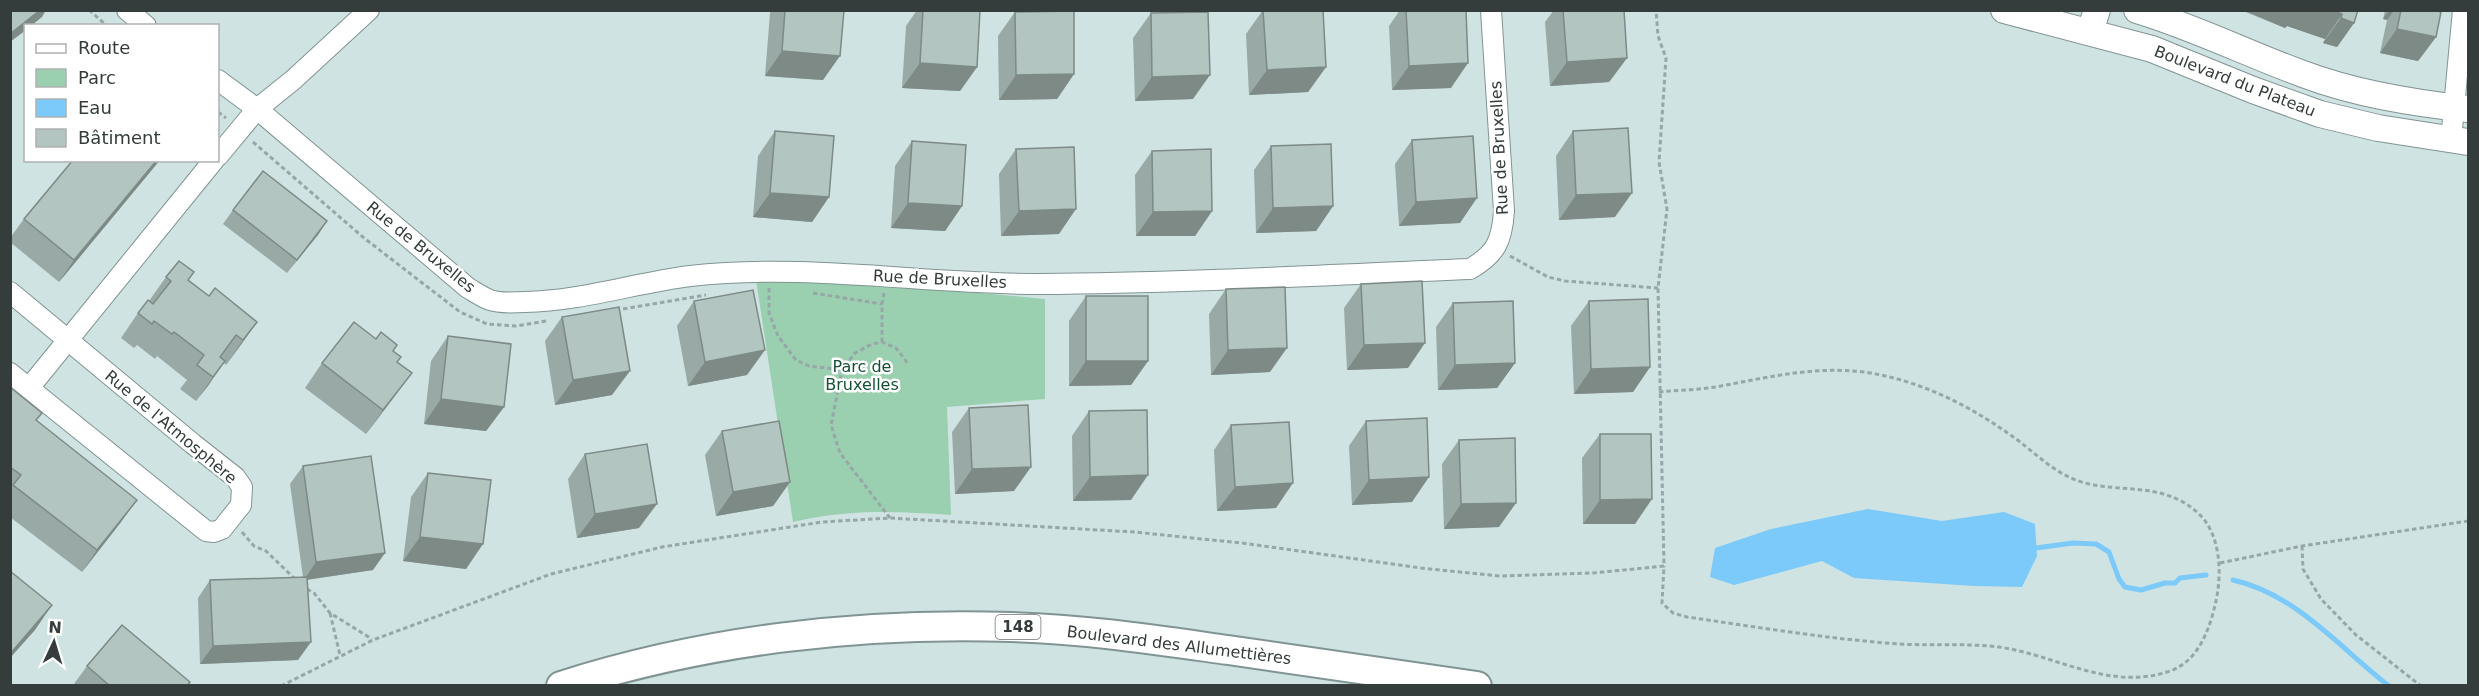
<svg xmlns="http://www.w3.org/2000/svg" width="2479" height="696" viewBox="0 0 2479 696" font-family="'DejaVu Sans',sans-serif">
<rect width="100%" height="100%" fill="#cfe3e3"/>
<path fill="#9ad0b0" d="M 775,279 L 938,289 L 1045,299 L 1045,399 L 947,407 L 951,515 C 896,511 847,509 793,522 L 756,280 Z"/>
<polygon fill="#7bcaf9" points="1868,509 1942,521 2004,512 2035,524 2037,556 2022,587 1974,586 1854,578 1822,561 1734,585 1710,577 1715,548 1771,529"/>
<g fill="none" stroke-linecap="round" stroke-linejoin="round">
<g stroke="#7bcaf9" stroke-width="5">
<polyline points="2036,548 2073,543 2096,544 2109,552 2119,579 2125,587 2141,590 2165,583 2175,583 2180,578 2206,575"/>
<path d="M 2233,580 C 2296,594 2340,648 2389,686"/>
</g>
<defs>
<g id="minor">
<polyline points="127,10 146,26"/>
<path d="M 218,80 L 257,109 L 468,288 C 475,292 482,297 490,300 C 501,304 514,302 525,302 C 581,301 635,283 690,276 C 807,263 923,284 1039,284 C 1183,283 1326,275 1470,269 C 1496,254 1502,241 1504,211 L 1491,10"/>
<polyline points="2451,140 2463,10"/>
<polyline points="218,156 257,109 293,80 369,10"/>
<polyline points="10,292 193,444 235,477 242,487 241,505 222,529 214,532 206,531 10,373"/>
<polyline points="29,388 214,160"/>
</g>
<g id="major">
<polyline points="2004,10 2152,49 2253,90 2320,114 2378,128 2468,142"/>
<path d="M 2137,10 C 2194,27 2248,54 2303,74 C 2356,94 2413,103 2468,109"/>
<polyline points="2090,31 2097,10"/>
</g>
<path id="highway" d="M 561,686 C 705,640 860,622 1011,627 C 1084,629 1156,640 1228,650 C 1311,662 1394,674 1477,686"/>
</defs>
<use href="#minor" stroke="#819494" stroke-width="22"/>
<use href="#major" stroke="#819494" stroke-width="28"/>
<use href="#highway" stroke="#819494" stroke-width="32"/>
<g stroke="#97a7a7" stroke-width="3" stroke-dasharray="4.5 3" stroke-linecap="butt">
<polyline points="89,10 107,26"/>
<polyline points="218,112 226,118"/>
<polyline points="253,142 364,238 460,312 487,324 516,326 546,321"/>
<polyline points="1510,256 1548,277 1565,281 1658,288"/>
<polyline points="769,288 769,313 778,336 796,360 809,366 842,370"/>
<polyline points="813,293 882,304"/>
<polyline points="623,309 706,295"/>
<polyline points="882,342 882,304 884,293"/>
<path d="M 1659,392 C 1679,390 1701,390 1721,386 C 1769,377 1815,366 1864,372 C 1919,380 1967,404 2012,436 C 2036,453 2055,475 2085,483 C 2124,493 2164,482 2198,513 C 2221,534 2222,573 2216,601 C 2210,628 2199,661 2170,671 C 2111,692 2056,655 1999,647 C 1966,643 1932,646 1899,644 C 1828,639 1757,627 1687,617 L 1673,613 L 1662,603 L 1664,566"/>
<polyline points="890,518 840,453 831,425 842,370 855,353 872,344 882,342 896,348 909,365"/>
<polyline points="242,532 254,546 266,551 295,579"/>
<polyline points="2302,546 2303,569 2321,599 2356,635 2421,686"/>
<polyline points="2220,563 2302,546 2468,521"/>
<polyline points="307,589 314,593 330,613 372,639"/>
<polyline points="330,613 340,655"/>
<polyline points="281,686 373,640 551,574 662,547 822,522 890,518 1134,532 1242,543 1421,568 1500,576 1593,573 1664,566 1658,288 1667,209 1659,162 1666,58 1658,36 1656,10"/>
</g>
<use href="#minor" stroke="#fff" stroke-width="20"/>
<use href="#major" stroke="#fff" stroke-width="26"/>
<use href="#highway" stroke="#fff" stroke-width="28"/>
</g>
<g fill="#99a9a5">
<polygon points="771,10 844,10 823,80 765,76 770,13"/>
<polygon points="917,10 980,10 977,67 960,91 902,88 906,26"/>
<polygon points="1263,10 1323,10 1326,67 1308,92 1249,95 1246,34"/>
<polygon points="1400,10 1466,10 1451,88 1392,90 1389,26"/>
<polygon points="1554,10 1624,10 1627,58 1609,82 1550,86 1545,22"/>
<polygon points="2358,10 2354,23 2337,47 2323,43 2325,39 2287,26 2285,28 2243,11"/>
<polygon points="2385,10 2434,10 2436,37 2418,61 2380,53 2387,20 2383,19"/>
<polygon points="1015,12 1074,74 1057,99 999,100 998,36"/>
<polygon points="1151,13 1193,99 1135,101 1133,38"/>
<polygon points="775,131 829,197 812,222 753,217 758,156"/>
<polygon points="1573,131 1615,217 1559,220 1556,156"/>
<polygon points="1412,140 1460,223 1399,226 1395,164"/>
<polygon points="912,141 962,206 945,231 891,228 895,166"/>
<polygon points="1271,146 1333,206 1316,231 1256,233 1254,170"/>
<polygon points="1016,149 1059,234 1001,236 999,174"/>
<polygon points="1152,151 1212,211 1195,236 1136,236 1135,175"/>
<polygon points="73,160 160,160 59,282 10,242 10,238 24,219"/>
<polygon points="233,210 327,221 287,273 223,224"/>
<polygon points="166,277 188,280 209,296 257,322 226,365 224,363 196,401 180,389 187,380 157,356 155,359 137,345 134,348 121,338 138,313 149,301"/>
<polygon points="1361,284 1408,368 1347,370 1344,308"/>
<polygon points="1226,289 1270,372 1211,375 1209,314"/>
<polygon points="1086,296 1148,361 1131,385 1069,386 1069,321"/>
<polygon points="694,301 747,375 688,386 677,326"/>
<polygon points="1589,301 1650,367 1633,392 1574,394 1571,326"/>
<polygon points="1453,303 1515,363 1497,388 1438,390 1436,327"/>
<polygon points="562,317 612,395 555,405 545,341"/>
<polygon points="448,336 504,407 486,431 424,424 431,361"/>
<polygon points="376,339 393,351 397,362 394,397 366,434 305,388 322,363"/>
<polygon points="11,387 37,420 121,522 82,572 10,517"/>
<polygon points="969,408 1014,491 955,494 952,432"/>
<polygon points="1089,411 1131,500 1073,501 1072,436"/>
<polygon points="1366,421 1412,502 1352,505 1349,446"/>
<polygon points="1231,425 1276,508 1217,511 1214,450"/>
<polygon points="722,431 790,482 773,506 716,516 705,455"/>
<polygon points="1600,434 1635,524 1583,524 1582,458"/>
<polygon points="1459,440 1499,527 1444,529 1442,464"/>
<polygon points="585,454 639,528 577,538 568,479"/>
<polygon points="303,466 373,570 307,580 298,660 200,664 198,598 210,580 303,577 290,484"/>
<polygon points="428,473 466,569 403,561 411,497"/>
<polygon points="87,666 188,686 76,686 74,684"/>
</g>
<g fill="#7d8a86">
<polygon points="40,10 46,10 42,17 31,26 26,26 26,30 10,42 10,34"/>
<polygon points="2243,10 2331,10 2342,14 2325,39 2287,26 2285,28"/>
<polygon points="2389,10 2394,10 2387,20 2383,19"/>
<polygon points="2341,18 2354,23 2337,47 2323,43"/>
<polygon points="2397,29 2436,37 2418,61 2380,53"/>
<polygon points="782,51 840,56 823,80 765,76"/>
<polygon points="1627,58 1609,82 1550,86 1567,62"/>
<polygon points="920,63 977,67 960,91 902,88"/>
<polygon points="1468,63 1451,88 1392,90 1409,66"/>
<polygon points="1326,67 1308,92 1249,95 1267,70"/>
<polygon points="1074,74 1057,99 999,100 1016,75"/>
<polygon points="1210,75 1193,99 1135,101 1152,77"/>
<polygon points="157,160 160,160 59,282 74,260"/>
<polygon points="770,193 829,197 812,222 753,217"/>
<polygon points="1632,193 1615,217 1559,220 1576,195"/>
<polygon points="1477,198 1460,223 1399,226 1416,202"/>
<polygon points="908,203 962,206 945,231 891,228"/>
<polygon points="1333,206 1316,231 1256,233 1273,208"/>
<polygon points="1076,209 1059,234 1001,236 1019,211"/>
<polygon points="1212,211 1195,236 1136,236 1153,212"/>
<polygon points="327,221 318,235 287,273"/>
<polygon points="257,322 240,346 226,365 243,340"/>
<polygon points="1425,343 1408,368 1347,370 1364,345"/>
<polygon points="1287,348 1270,372 1211,375 1228,350"/>
<polygon points="765,350 747,375 688,386 705,362"/>
<polygon points="225,361 208,386 196,401 213,377"/>
<polygon points="1086,361 1148,361 1131,385 1069,386"/>
<polygon points="1515,363 1497,388 1438,390 1455,365"/>
<polygon points="1650,367 1633,392 1574,394 1591,369"/>
<polygon points="630,371 612,395 555,405 573,380"/>
<polygon points="412,373 394,397 366,434 383,410"/>
<polygon points="441,399 504,407 486,431 424,424"/>
<polygon points="1031,467 1014,491 955,494 972,469"/>
<polygon points="1148,475 1131,500 1073,501 1090,477"/>
<polygon points="1429,477 1412,502 1352,505 1369,480"/>
<polygon points="790,482 773,506 716,516 733,492"/>
<polygon points="1293,483 1276,508 1217,511 1235,487"/>
<polygon points="1652,499 1635,524 1583,524 1600,500"/>
<polygon points="137,500 121,522 82,572 97,550"/>
<polygon points="1516,503 1499,527 1444,529 1461,504"/>
<polygon points="657,504 639,528 577,538 595,514"/>
<polygon points="420,537 483,544 466,569 403,561"/>
<polygon points="385,553 373,570 304,580 316,562"/>
<polygon points="52,605 35,630 10,658 10,654"/>
<polygon points="311,642 298,660 200,664 213,646"/>
</g>
<g fill="#b2c5c0" stroke="#7d8a86" stroke-width="1.5">
<polygon points="10,10 40,10 10,34"/>
<polygon points="785,10 844,10 840,56 782,51"/>
<polygon points="923,10 980,10 977,67 920,63"/>
<polygon points="1263,10 1323,10 1326,67 1267,70"/>
<polygon points="1406,10 1466,10 1468,63 1409,66"/>
<polygon points="1563,10 1624,10 1627,58 1567,62"/>
<polygon points="2331,10 2358,10 2354,23 2341,18 2342,14"/>
<polygon points="2401,10 2434,10 2441,12 2436,37 2397,29"/>
<polygon points="1074,11 1074,74 1016,75 1015,12"/>
<polygon points="1208,12 1210,75 1152,77 1151,13"/>
<polygon points="1628,128 1632,193 1576,195 1573,131"/>
<polygon points="775,131 834,136 829,197 770,193"/>
<polygon points="1473,136 1477,198 1416,202 1412,140"/>
<polygon points="912,141 966,145 962,206 908,203"/>
<polygon points="1331,144 1333,206 1273,208 1271,146"/>
<polygon points="1074,147 1076,209 1019,211 1016,149"/>
<polygon points="1211,149 1212,211 1153,212 1152,151"/>
<polygon points="73,160 157,160 74,260 24,219"/>
<polygon points="263,171 327,221 297,260 233,210"/>
<polygon points="179,261 194,272 188,280 209,296 215,288 257,322 243,340 236,335 220,357 225,361 213,377 197,365 204,355 174,332 172,334 154,321 152,324 138,313 148,300 153,304 171,281 166,277"/>
<polygon points="1422,281 1425,343 1364,345 1361,284"/>
<polygon points="1285,287 1287,348 1228,350 1226,289"/>
<polygon points="753,290 765,350 705,362 694,301"/>
<rect x="1086" y="296" width="62" height="65"/>
<polygon points="1648,299 1650,367 1591,369 1589,301"/>
<polygon points="1513,301 1515,363 1455,365 1453,303"/>
<polygon points="619,307 630,371 573,380 562,317"/>
<polygon points="354,322 376,339 381,332 397,345 393,351 401,357 397,362 412,373 383,410 322,363"/>
<polygon points="448,336 511,344 504,407 441,399"/>
<polygon points="10,387 42,413 36,420 137,500 97,550 13,485 21,475 10,467"/>
<polygon points="1028,405 1031,467 972,469 969,408"/>
<polygon points="1147,410 1148,475 1090,477 1089,411"/>
<polygon points="1427,418 1429,477 1369,480 1366,421"/>
<polygon points="779,421 790,482 733,492 722,431"/>
<polygon points="1289,422 1293,483 1235,487 1231,425"/>
<polygon points="1600,434 1651,434 1652,499 1600,500"/>
<polygon points="1515,438 1516,503 1461,504 1459,440"/>
<polygon points="647,444 657,504 595,514 585,454"/>
<polygon points="371,456 385,553 316,562 303,466"/>
<polygon points="428,473 491,480 483,544 420,537"/>
<polygon points="10,571 52,605 10,654"/>
<polygon points="307,577 311,642 213,646 210,580"/>
<polygon points="122,625 190,682 187,686 110,686 87,666"/>
</g>
<g text-anchor="middle" dominant-baseline="central" stroke-width="5" stroke-linejoin="round" paint-order="stroke">
<rect fill="#fff" stroke="#717676" stroke-width="1.5" x="995.5" y="615" width="45" height="24" rx="4.5"/>
<g font-size="15" font-weight="bold" fill="#343c3c">
<text x="1018" y="627">148</text>
</g>
<g font-size="16" fill="#343c3c" stroke="#fff">
<text transform="translate(2235 81) rotate(21)">Boulevard du Plateau</text>
<text transform="translate(1499 148) rotate(-93)">Rue de Bruxelles</text>
<text transform="translate(421 247) rotate(39)">Rue de Bruxelles</text>
<text transform="translate(940 279) rotate(3)">Rue de Bruxelles</text>
<text transform="translate(171 427) rotate(40)">Rue de l'Atmosphère</text>
<text transform="translate(1179 645) rotate(7)">Boulevard des Allumettières</text>
</g>
<g font-size="16" fill="#145134" stroke="#fff">
<text x="862" y="366">Parc de<tspan x="862" dy="18">Bruxelles</tspan></text>
</g>
</g>
<rect width="2479" height="696" fill="none" stroke="#343c3c" stroke-width="24"/>
<rect x="24" y="24" width="195" height="138" fill="#ffffff" stroke="#aeb1b1" stroke-width="1.5"/>
<rect x="36" y="44" width="30" height="9" fill="#ffffff" stroke="#aeb1b1" stroke-width="1.5"/>
<text x="78" y="54" font-size="18" fill="#343c3c">Route</text>
<rect x="36" y="69" width="30" height="18" fill="#9ad0b0" stroke="#aeb1b1" stroke-width="1.5"/>
<text x="78" y="84" font-size="18" fill="#343c3c">Parc</text>
<rect x="36" y="99" width="30" height="18" fill="#7bcaf9" stroke="#aeb1b1" stroke-width="1.5"/>
<text x="78" y="114" font-size="18" fill="#343c3c">Eau</text>
<rect x="36" y="129" width="30" height="18" fill="#b2c5c0" stroke="#aeb1b1" stroke-width="1.5"/>
<text x="78" y="144" font-size="18" fill="#343c3c">Bâtiment</text>
<g transform="translate(54 642) rotate(4)" stroke="#ffffff" stroke-width="4.5" paint-order="stroke">
<path d="M0-4.5L10 22L0 15L-10 22Z" fill="#343c3c"/>
<text y="-9" font-size="16" font-weight="bold" text-anchor="middle" fill="#343c3c">N</text>
</g>
</svg>
